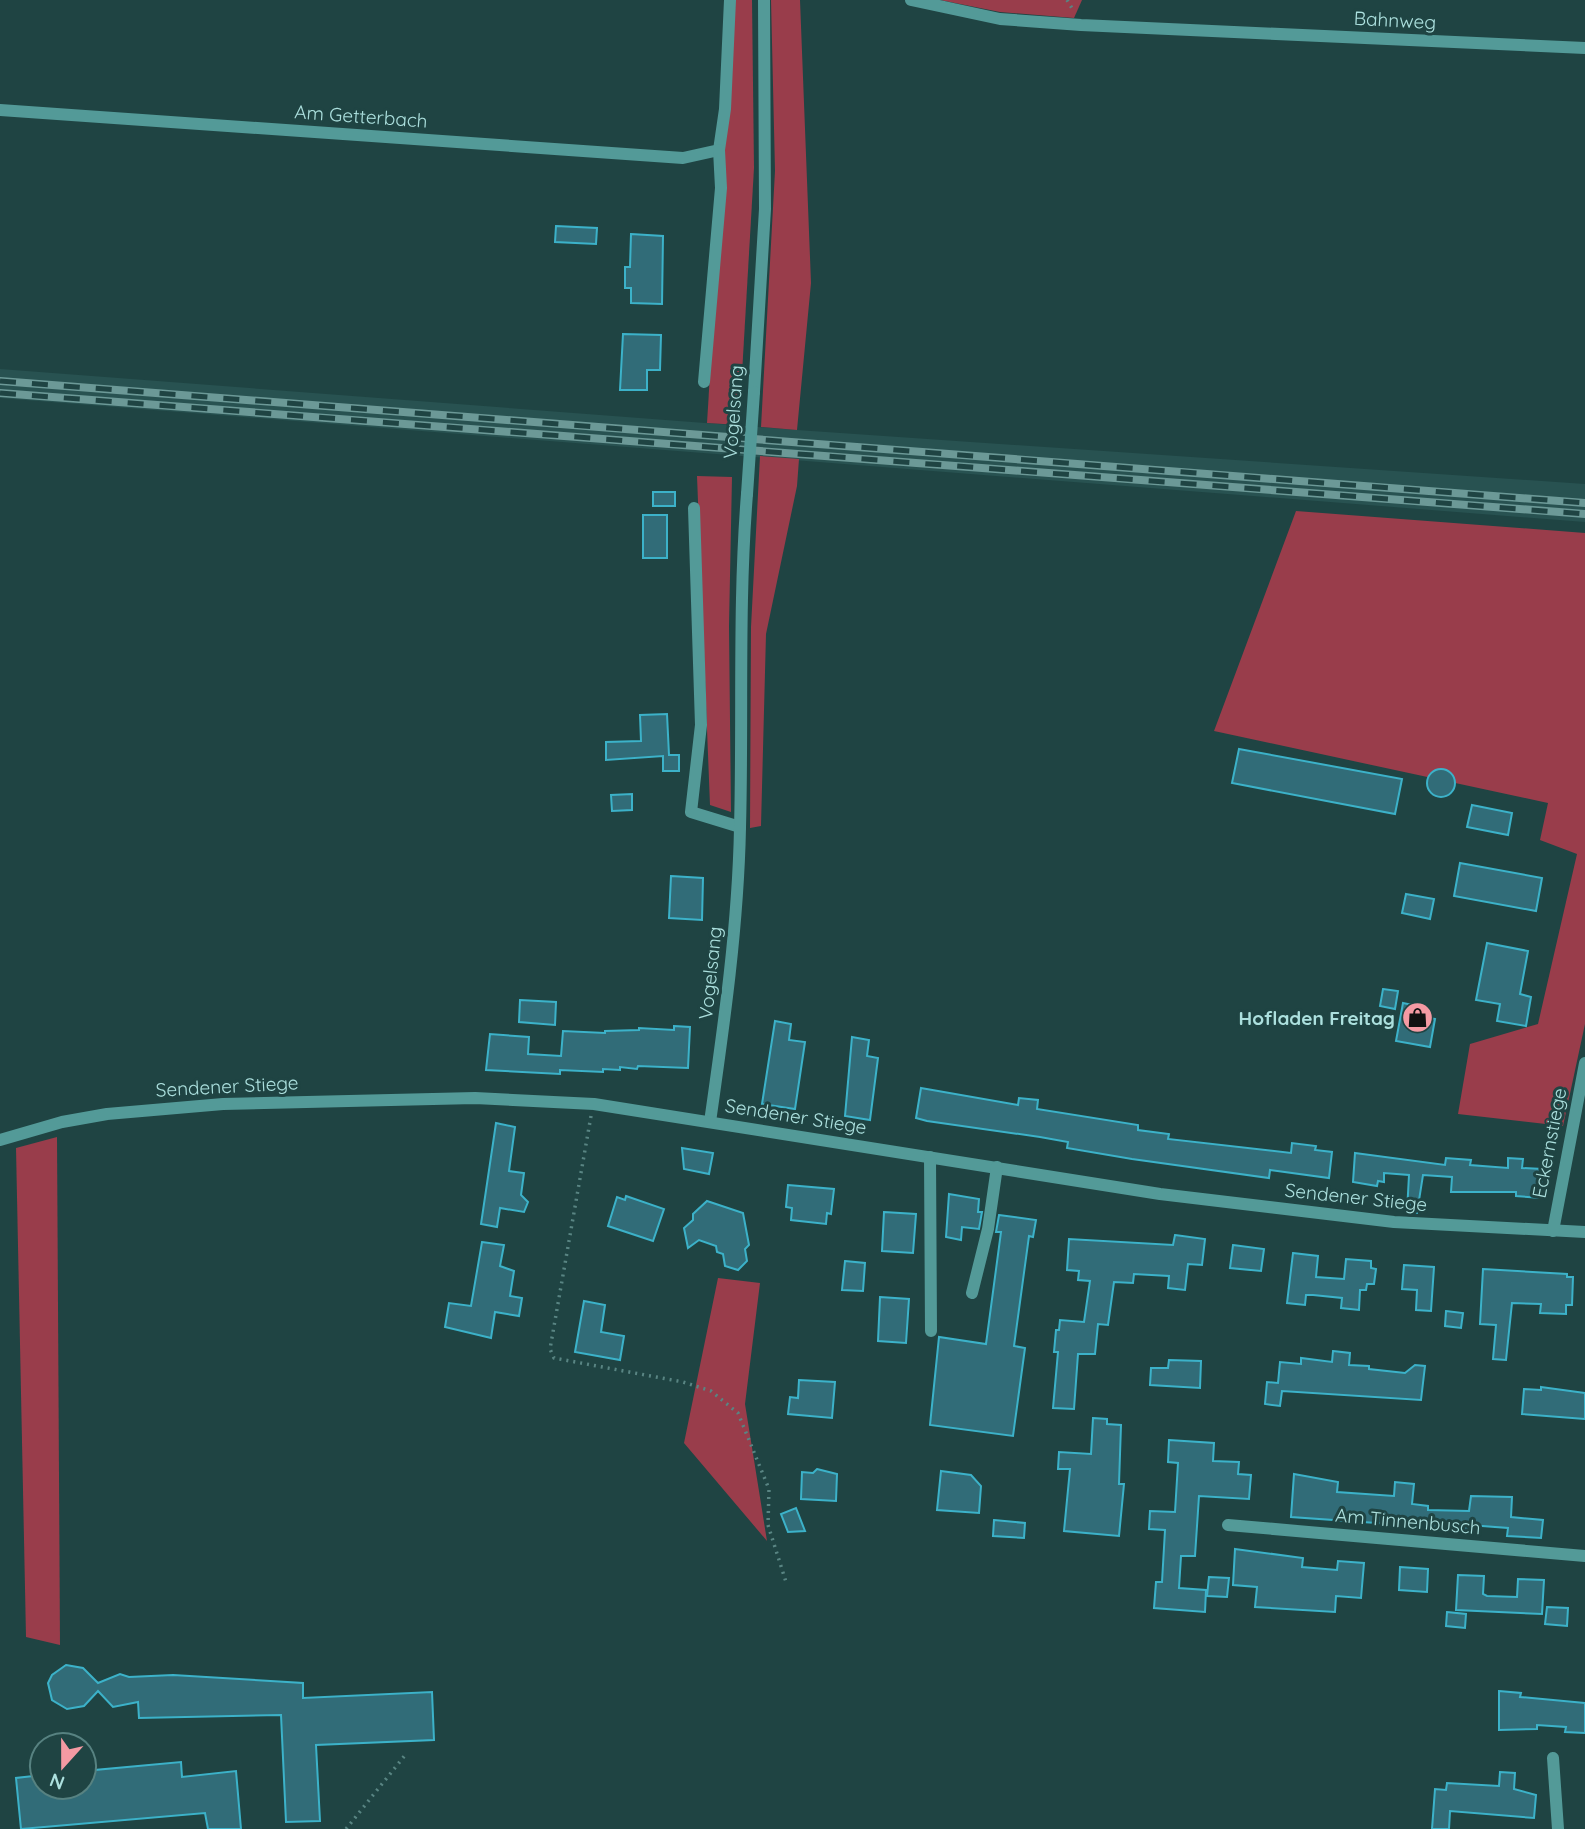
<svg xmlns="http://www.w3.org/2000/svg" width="1585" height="1829" viewBox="0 0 1585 1829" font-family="Quicksand,sans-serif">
<rect width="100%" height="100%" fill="#1f4443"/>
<polygon fill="#285251" points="0,369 797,430 1585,484 1585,522 0,398"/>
<g fill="#993d4b">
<polygon points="733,0 752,0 754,168 739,425 707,423"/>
<polygon points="771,0 800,0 811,283 797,430 761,427 775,171"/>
<polygon points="940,0 1082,0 1074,18 1000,12"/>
<polygon points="760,456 799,459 797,486 766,634 761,826 750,828 751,627"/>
<polygon points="697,476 732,477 729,626 731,812 710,805"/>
<polygon points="1296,511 1585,533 1585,1024 1563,1126 1458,1114 1470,1044 1538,1024 1577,854 1540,840 1548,803 1214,731"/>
<polygon points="57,1137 60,1645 26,1637 16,1148"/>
<polygon points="718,1278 760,1283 745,1404 767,1541 684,1443"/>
</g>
<g fill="#316c78" stroke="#3cb2c9" stroke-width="2">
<polygon points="556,226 597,228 596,244 555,242"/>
<polygon points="631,234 663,236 662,304 631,303 631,288 625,288 625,267 630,267"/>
<polygon points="623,334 661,335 660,370 647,370 647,390 620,390"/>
<rect x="653" y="492" width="22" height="14"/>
<rect x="643" y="515" width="24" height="43"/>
<polygon points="667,714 669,755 679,755 679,771 663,771 663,756 606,760 606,742 641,741 640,715"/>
<polygon points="1239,749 1402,779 1395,814 1232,783"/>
<circle cx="1441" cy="783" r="14"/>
<polygon points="632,794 632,810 612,811 611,795"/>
<polygon points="1472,805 1512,813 1508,835 1467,827"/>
<polygon points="1460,863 1542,878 1536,911 1454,896"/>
<polygon points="671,876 703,878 702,920 669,918"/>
<polygon points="1406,894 1434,899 1430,919 1402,913"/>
<polygon points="1487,943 1528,951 1520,994 1531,997 1526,1026 1497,1021 1500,1004 1476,1000"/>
<polygon points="1383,989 1398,991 1395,1009 1380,1006"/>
<polygon points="520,1000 556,1002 555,1025 519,1022"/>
<polygon points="1403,1003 1427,1008 1426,1017 1435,1019 1430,1047 1396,1041"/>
<polygon points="775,1021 791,1024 789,1040 805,1042 795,1109 762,1104"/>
<polygon points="674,1026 690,1027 688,1068 638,1066 637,1069 620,1067 620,1070 603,1069 603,1072 560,1070 560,1074 486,1070 490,1034 529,1037 528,1054 561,1056 563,1031 605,1033 605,1031 639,1030 639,1028 674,1030"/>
<polygon points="852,1037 869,1040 867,1056 878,1058 870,1120 845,1116"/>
<polygon points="921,1088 1018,1105 1019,1098 1038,1100 1037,1109 1138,1125 1138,1130 1169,1134 1168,1139 1291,1153 1292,1143 1316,1146 1315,1150 1332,1152 1329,1178 1270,1170 1269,1178 1132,1159 1067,1148 1068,1142 1040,1137 927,1121 916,1118"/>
<polygon points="496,1123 515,1127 509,1171 524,1173 521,1195 528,1202 524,1212 500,1208 497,1227 481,1224"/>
<polygon points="682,1148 713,1153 709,1174 684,1169"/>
<polygon points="1355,1153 1445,1165 1446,1158 1471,1160 1470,1165 1508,1168 1508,1158 1523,1159 1522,1168 1542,1169 1541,1198 1516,1196 1516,1192 1451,1192 1452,1177 1423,1175 1417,1213 1407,1212 1409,1175 1384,1173 1384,1182 1378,1181 1377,1186 1353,1182"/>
<polygon points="788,1185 834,1189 831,1214 827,1213 826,1224 791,1220 792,1208 786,1207"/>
<polygon points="949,1194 979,1199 978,1212 982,1212 979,1229 962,1227 961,1240 946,1237"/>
<polygon points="626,1196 664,1209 653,1241 608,1226 617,1197 625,1200"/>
<polygon points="707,1201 743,1213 749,1245 745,1249 747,1261 738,1270 725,1266 723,1254 717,1252 716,1246 699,1240 688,1248 684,1228 693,1220 693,1214"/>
<polygon points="884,1212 916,1214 913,1253 882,1251"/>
<polygon points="999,1215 1036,1220 1033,1237 1029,1236 1014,1346 1025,1348 1013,1436 930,1425 939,1337 986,1344 1001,1232 996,1232"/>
<polygon points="1175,1235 1205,1239 1202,1265 1188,1264 1185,1290 1168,1288 1169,1276 1134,1274 1133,1283 1114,1282 1108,1325 1098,1324 1095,1354 1078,1354 1074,1409 1053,1408 1058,1352 1054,1352 1056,1330 1059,1330 1060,1320 1084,1322 1090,1281 1078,1280 1079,1271 1067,1270 1069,1239 1173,1245"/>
<polygon points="482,1242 504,1245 500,1266 514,1271 510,1296 522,1298 519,1316 495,1312 491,1338 445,1327 449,1303 471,1306"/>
<polygon points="1233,1245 1264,1249 1261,1271 1230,1268"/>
<polygon points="1293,1253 1318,1256 1316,1277 1344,1279 1346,1259 1371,1261 1371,1268 1376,1269 1374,1284 1367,1284 1366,1290 1360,1290 1359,1310 1341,1308 1342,1298 1313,1295 1306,1295 1305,1305 1287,1303"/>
<polygon points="845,1261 865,1263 863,1291 842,1290"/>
<polygon points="1404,1265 1434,1267 1431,1311 1416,1310 1417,1290 1402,1289"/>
<polygon points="1483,1269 1567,1274 1567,1277 1573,1277 1572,1305 1566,1305 1566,1314 1540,1313 1541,1304 1512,1303 1506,1360 1493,1359 1496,1325 1480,1324"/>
<polygon points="880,1297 909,1299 906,1343 878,1341"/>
<polygon points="584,1301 605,1305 601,1332 624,1336 620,1360 575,1352"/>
<polygon points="1446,1311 1463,1313 1461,1328 1445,1326"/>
<polygon points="1333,1351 1350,1353 1349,1365 1369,1366 1369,1369 1405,1373 1415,1365 1425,1366 1421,1400 1282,1391 1280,1406 1265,1404 1267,1382 1278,1383 1280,1362 1301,1364 1301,1358 1332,1362"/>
<polygon points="1169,1360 1201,1361 1200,1388 1150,1385 1151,1368 1168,1368"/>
<polygon points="799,1380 835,1382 832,1418 788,1414 790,1397 798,1398"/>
<polygon points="1541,1387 1585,1393 1585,1419 1522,1414 1524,1389 1541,1390"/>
<polygon points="1093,1418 1107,1419 1107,1424 1121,1425 1119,1484 1124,1484 1119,1536 1064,1531 1070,1469 1058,1469 1059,1452 1091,1454"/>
<polygon points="1169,1440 1214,1443 1213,1461 1239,1462 1238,1474 1251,1475 1249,1499 1199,1496 1195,1556 1181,1556 1179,1588 1206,1590 1205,1612 1154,1608 1156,1582 1162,1582 1165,1530 1149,1529 1150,1511 1175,1512 1178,1463 1168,1462"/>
<polygon points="817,1469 837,1474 836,1501 801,1499 802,1472 813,1473"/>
<polygon points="941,1471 971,1475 981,1486 979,1513 937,1510"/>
<polygon points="1294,1474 1338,1482 1337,1492 1394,1496 1395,1482 1414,1484 1412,1504 1428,1506 1428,1510 1469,1511 1471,1496 1512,1497 1511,1517 1543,1520 1541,1538 1507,1536 1508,1528 1469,1525 1468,1533 1434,1530 1434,1527 1291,1517"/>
<polygon points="796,1508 805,1531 788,1532 781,1514"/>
<polygon points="994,1520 1025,1523 1024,1538 993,1536"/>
<polygon points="1235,1549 1303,1558 1302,1567 1337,1570 1338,1561 1364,1563 1361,1598 1336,1596 1335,1612 1255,1607 1257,1587 1233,1585"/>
<polygon points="1400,1567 1428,1569 1427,1592 1399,1590"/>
<polygon points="1458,1575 1484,1576 1483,1594 1487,1596 1517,1597 1518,1579 1544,1580 1542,1614 1456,1610"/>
<polygon points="1209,1577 1229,1578 1227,1597 1207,1596"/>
<polygon points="1547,1607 1568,1608 1567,1626 1545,1624"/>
<polygon points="1447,1612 1466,1614 1465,1628 1446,1626"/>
<polygon points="66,1665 83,1668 98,1683 120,1674 129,1677 173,1675 303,1683 303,1698 432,1692 434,1740 316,1745 320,1821 286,1822 281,1715 139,1718 138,1702 113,1707 98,1691 84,1706 67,1709 52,1700 48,1683 52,1675"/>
<polygon points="1499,1691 1521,1693 1520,1697 1585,1703 1585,1733 1565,1732 1566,1727 1537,1725 1537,1729 1499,1730"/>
<polygon points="181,1762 182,1777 236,1771 241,1829 208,1829 205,1813 21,1829 16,1778 42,1775 42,1787 84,1787 84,1771"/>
<polygon points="1500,1772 1515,1773 1514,1789 1536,1795 1534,1818 1450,1811 1449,1829 1432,1829 1435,1789 1446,1790 1447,1783 1499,1786"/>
</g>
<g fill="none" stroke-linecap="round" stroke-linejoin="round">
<g stroke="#598583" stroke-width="3.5" stroke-dasharray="2 5" stroke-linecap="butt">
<polyline points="1067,0 1073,10"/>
<polyline points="591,1116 550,1349 554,1358 683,1382 711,1391 738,1413 769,1489 768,1525 786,1582"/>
<polyline points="346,1829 406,1754"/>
</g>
<g stroke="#539a98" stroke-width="12">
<polyline points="911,0 1000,19 1081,25 1585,48"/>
<polyline points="0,110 683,158 719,150 725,109 730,0"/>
<polyline points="704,382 721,188 719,150"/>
<polyline points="754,392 765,209 764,0"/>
<polyline points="694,508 701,725 691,812 740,827"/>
<path d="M 710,1122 C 724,1024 738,927 740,828 C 743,716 738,606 747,494"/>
<polyline points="0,1140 62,1122 107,1114 223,1104 475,1098 594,1104 1160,1194 1394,1222 1585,1232"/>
<polyline points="930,1157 931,1331"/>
<polyline points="1553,1231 1585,1063"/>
<polyline points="972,1293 988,1229 997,1167"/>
<polyline points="1228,1525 1585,1556"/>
<polyline points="1553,1758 1558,1829"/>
</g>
<defs>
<g id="rail">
<polyline points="0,381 1585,503"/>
<polyline points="0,393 1585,514"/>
</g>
</defs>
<use href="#rail" stroke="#6c9997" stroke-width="8"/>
<use href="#rail" stroke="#1f4443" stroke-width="5" stroke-dasharray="16" stroke-linecap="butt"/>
<polyline stroke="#539a98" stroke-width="12" points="747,494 754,392"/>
</g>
<defs>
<symbol id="shop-disc" viewBox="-11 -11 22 22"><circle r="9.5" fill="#f49aa3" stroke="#1f4443"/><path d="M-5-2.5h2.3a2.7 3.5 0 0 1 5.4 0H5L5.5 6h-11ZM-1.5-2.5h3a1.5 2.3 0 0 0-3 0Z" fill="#111"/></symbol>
</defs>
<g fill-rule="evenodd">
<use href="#shop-disc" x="1400" y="1000" width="35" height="35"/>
</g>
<g text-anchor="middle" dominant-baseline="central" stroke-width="6" stroke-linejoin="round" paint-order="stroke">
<g font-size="19" fill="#ace0de" stroke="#1f4443">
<text transform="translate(1395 20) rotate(3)">Bahnweg</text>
<text transform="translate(361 116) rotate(4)">Am Getterbach</text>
<text transform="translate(733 412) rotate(-86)">Vogelsang</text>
<text transform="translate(710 973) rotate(-84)">Vogelsang</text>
<text transform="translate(227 1086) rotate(-3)">Sendener Stiege</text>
<text transform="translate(796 1116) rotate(9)">Sendener Stiege</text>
<text transform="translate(1549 1143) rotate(-79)">Eckernstiege</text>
<text transform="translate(1356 1197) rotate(6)">Sendener Stiege</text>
<text transform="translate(1408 1521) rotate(5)">Am Tinnenbusch</text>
</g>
<g font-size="19" font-weight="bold" fill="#ace0de" stroke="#1f4443" text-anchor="end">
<text x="1395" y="1018">Hofladen Freitag</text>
</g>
</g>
<g transform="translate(63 1766) rotate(201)"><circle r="33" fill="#1f4443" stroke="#578281" stroke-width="2"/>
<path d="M0-5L12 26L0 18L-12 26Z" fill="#f49aa3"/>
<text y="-10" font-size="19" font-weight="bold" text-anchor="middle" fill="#ace0de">N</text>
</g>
</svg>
